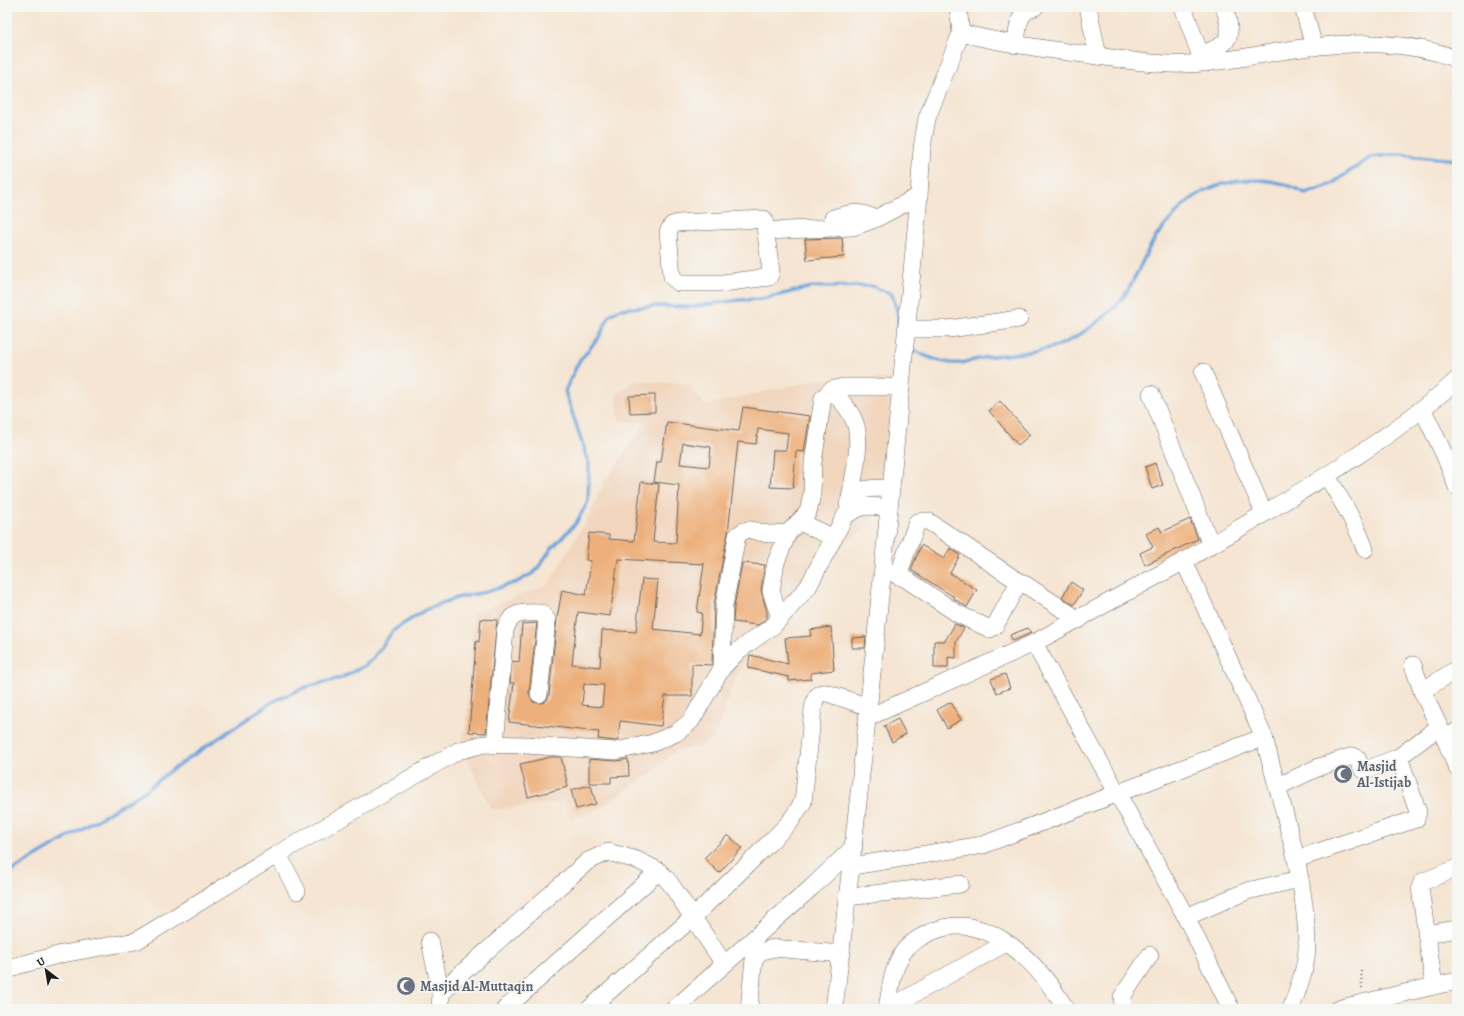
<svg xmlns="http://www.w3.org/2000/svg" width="1464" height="1016" viewBox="0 0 1464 1016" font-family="Alegreya,serif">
<rect width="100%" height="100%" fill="#f6f6f2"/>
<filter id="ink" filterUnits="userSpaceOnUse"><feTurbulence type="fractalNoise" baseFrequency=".025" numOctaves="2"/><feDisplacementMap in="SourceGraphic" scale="8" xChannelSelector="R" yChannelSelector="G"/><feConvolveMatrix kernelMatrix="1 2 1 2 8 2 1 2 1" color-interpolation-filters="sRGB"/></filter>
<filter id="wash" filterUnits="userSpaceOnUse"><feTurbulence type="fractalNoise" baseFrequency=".012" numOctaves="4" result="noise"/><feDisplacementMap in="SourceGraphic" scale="16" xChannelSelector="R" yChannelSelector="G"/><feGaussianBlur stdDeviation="0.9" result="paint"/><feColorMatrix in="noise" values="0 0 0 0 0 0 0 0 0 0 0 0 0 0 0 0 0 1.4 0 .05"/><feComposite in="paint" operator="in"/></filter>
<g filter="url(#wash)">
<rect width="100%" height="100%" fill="#f5e5d2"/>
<polygon fill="#f1d5bd" points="822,379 893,379 883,481 872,525 848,540 827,563 799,610 750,650 729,692 721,722 711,741 697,747 675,751 654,771 601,807 570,820 564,802 491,810 461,745 467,721 474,613 549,584 588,517 604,483 645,423 619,420 617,394 635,381 689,384 705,405"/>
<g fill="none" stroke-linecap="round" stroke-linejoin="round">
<g stroke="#6da5dc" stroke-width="3.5">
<path d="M 910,348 C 923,356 945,365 961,363 C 972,361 983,357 994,356 C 1014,354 1037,352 1057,346 C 1076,339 1097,323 1112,310 C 1133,291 1139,263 1154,240 C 1158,233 1164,227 1169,221 C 1175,216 1180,208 1186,203 C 1218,177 1269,172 1305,193 L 1330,185 L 1371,157 L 1399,154 L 1457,160"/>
<polyline points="7,874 145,791 170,771 272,702 303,688 341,678 362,667 371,661 394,630 425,610 456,598 485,592 517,582 535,572 551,549 576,523 588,502 589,464 565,391 578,363 599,337 610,315 620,309 655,306 691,307 739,300 762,299 812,287 872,286 892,294 898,315 897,339"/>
</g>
</g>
<g id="blocks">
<g fill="#edb07b" fill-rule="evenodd">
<polygon points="842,238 844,257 807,260 805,239"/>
<polygon points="655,395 655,412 630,413 629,396"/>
<polygon points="1000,401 1030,435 1018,445 989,411"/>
<path d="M 743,407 L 810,416 L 804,452 L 796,451 L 793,488 L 770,487 L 773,450 L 786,450 L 788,433 L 758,429 L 756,444 L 738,442 L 728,533 L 714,604 L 712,665 L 692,664 L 692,696 L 665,696 L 661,726 L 620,721 L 618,740 L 616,741 L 598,739 L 599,732 L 509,722 L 514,683 L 510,683 L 512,661 L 519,662 L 522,624 L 537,623 L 529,693 L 533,702 L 543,703 L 547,700 L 549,695 L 557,618 L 562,590 L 586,595 L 591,561 L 586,560 L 589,533 L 609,535 L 609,539 L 634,541 L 641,482 L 659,484 L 653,542 L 676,543 L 679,485 L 654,482 L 657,462 L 661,462 L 667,422 L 739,431 ZM 683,443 L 711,447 L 709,467 L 680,464 ZM 618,559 L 704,564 L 697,612 L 702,613 L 700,634 L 653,629 L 658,580 L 642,579 L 636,632 L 602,630 L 600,667 L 572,664 L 578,612 L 610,616 ZM 584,684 L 604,685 L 602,707 L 582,705 Z"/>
<polygon points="1155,463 1163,485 1152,489 1145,467"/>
<polygon points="1190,519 1198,539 1145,565 1140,553 1153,547 1146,534 1159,527 1162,532"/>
<polygon points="921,545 944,559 950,548 960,555 950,573 977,590 967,607 953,598 954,597 911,570"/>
<polygon points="742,563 765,565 761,590 767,612 767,618 758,625 733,622 734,607"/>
<polygon points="1071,582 1083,590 1074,605 1062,597"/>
<polygon points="481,619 497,620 486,733 469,732 476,641 479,642"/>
<polygon points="955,624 964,628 956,642 956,658 948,657 948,668 934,668 934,641 945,641"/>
<polygon points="831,627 834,670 811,673 811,679 789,681 789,677 748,668 750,655 788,664 785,638 811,636 810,630"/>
<polygon points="1028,628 1031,633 1013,641 1010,635"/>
<polygon points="866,637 865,648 852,648 852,638"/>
<polygon points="1005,674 1010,688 997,693 991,679"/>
<polygon points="951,702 961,720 947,728 937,710"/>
<polygon points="898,719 906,734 892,742 884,726"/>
<polygon points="551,757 561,757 568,787 528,797 520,764"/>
<polygon points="589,759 616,761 628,759 629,776 611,777 611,783 589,783"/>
<polygon points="591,785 596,804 576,809 571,790"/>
<polygon points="728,835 742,848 719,873 704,858"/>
</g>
</g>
</g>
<g filter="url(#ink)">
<use href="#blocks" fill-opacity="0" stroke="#68625c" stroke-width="1"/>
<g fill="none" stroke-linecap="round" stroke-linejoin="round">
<defs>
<g id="minor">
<polyline points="1088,7 1098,56"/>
<polyline points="1183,7 1200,54 1206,63"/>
<polyline points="1303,7 1314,47"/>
<path d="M 961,33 C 1006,44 1052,50 1098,56 C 1126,60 1156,65 1185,64 C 1225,63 1263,53 1302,48 C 1354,42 1407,40 1457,59"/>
<path d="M 1016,45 C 1018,30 1016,12 1035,7"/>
<path d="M 1200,54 C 1231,45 1234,37 1224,7"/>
<polygon points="764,219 771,272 769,277 723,283 679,283 672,277 668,232 672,225 678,223"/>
<path d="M 834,228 L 833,218 C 849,213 861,210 875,219"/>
<polyline points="766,231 853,227 875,219 919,196"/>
<polyline points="907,329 949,329 1019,319"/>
<polyline points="1203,372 1264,513"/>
<path d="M 831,390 C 842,401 855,415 857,431 C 860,452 853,479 850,499"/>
<polyline points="1151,394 1211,545"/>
<polyline points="1423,410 1445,456 1457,487"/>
<path d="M 1327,476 C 1341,500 1356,523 1365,549"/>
<path d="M 848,504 C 854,486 876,488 891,488"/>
<polyline points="800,522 834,538"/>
<path d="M 1184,561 C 1279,504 1374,453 1457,380"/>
<polyline points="884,569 906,579 958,614 990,629 995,626 1019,582 1026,585 1079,620"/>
<polyline points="898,576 917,522 922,521 928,521 1019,582"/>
<polyline points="780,618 771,591 776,562 788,533 808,512 812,494 813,462 823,398 831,390 843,387 901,387"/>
<polyline points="1034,643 1184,561 1264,737"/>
<polyline points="1413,665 1422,691"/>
<path d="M 722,668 L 724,606 L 737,536 C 750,524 754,533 769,534 C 775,534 782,533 788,533"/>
<polyline points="869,717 1034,643 1186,917 1231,1009"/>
<polyline points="1457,731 1445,739 1457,768"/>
<polyline points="1445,739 1422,691 1457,669"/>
<path d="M 495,745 L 505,630 C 511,611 524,612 541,613 L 547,620 L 539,694"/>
<polyline points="1277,787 1319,767 1353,756 1357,758 1362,769 1366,770 1399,757 1439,727"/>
<polyline points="278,854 297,891"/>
<polyline points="1297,859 1416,819 1418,812 1399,757"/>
<path d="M 852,866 L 983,845 L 1264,737 C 1281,805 1306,874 1307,945 C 1307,967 1298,988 1291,1009"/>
<polyline points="847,897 960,884"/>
<polyline points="1186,917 1247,891 1300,879"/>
<polyline points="1426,934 1457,929"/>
<polyline points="430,941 441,994"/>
<path d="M 7,971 L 16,966 L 62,954 L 136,941 L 278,854 L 458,751 L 484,744 L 526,745 L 616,751 L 653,743 L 676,733 L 691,721 L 722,668 L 739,650 L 773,626 L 808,587 L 845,516 C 862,504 869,505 889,508"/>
<polyline points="1434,986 1457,981"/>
<polyline points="440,1009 441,994 454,980 588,861 608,852 637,860 659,871"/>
<polyline points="505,1009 659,871 670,883 724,964"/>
<path d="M 589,1009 L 692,918 L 747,865 L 790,822 L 803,802 L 813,709 C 815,700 816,691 827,693 L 869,707"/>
<polyline points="674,1009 812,887 854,847"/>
<polyline points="749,1009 754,959 760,952 773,948 842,954"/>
<path d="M 834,1009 C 867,738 894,467 919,196 L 922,148 L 927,118 L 961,33 L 958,7"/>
<path d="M 887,1009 C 890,991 892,970 902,954 C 908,944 920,937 931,932 C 988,907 1040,966 1066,1009"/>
<polyline points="887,1009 1006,943"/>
<polyline points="1126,1009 1123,1005 1122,997 1150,955"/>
<polyline points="1337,1009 1434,986 1420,888 1422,882 1457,868"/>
</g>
</defs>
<use href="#minor" stroke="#68625c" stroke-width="18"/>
<polyline stroke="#68625c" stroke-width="2" stroke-dasharray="1 3" stroke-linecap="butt" points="1361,971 1362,989"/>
<use href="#minor" stroke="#fff" stroke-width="17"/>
</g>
</g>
<defs>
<symbol id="mosque-disc" viewBox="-11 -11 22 22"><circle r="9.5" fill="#6b7280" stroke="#f6f6f2"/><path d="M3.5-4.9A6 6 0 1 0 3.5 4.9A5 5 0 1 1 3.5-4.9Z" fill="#fff"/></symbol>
</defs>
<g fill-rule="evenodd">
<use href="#mosque-disc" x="1332" y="763" width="22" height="22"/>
<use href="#mosque-disc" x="395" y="975" width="22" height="22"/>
</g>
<g text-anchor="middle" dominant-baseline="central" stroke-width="3.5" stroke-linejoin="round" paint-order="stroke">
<g font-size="14" font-weight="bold" fill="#5b616d" stroke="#f6f6f2" text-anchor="start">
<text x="1357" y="766">Masjid<tspan x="1357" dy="16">Al-Istijab</tspan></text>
<text x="420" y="986">Masjid Al-Muttaqin</text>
</g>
</g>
<rect width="1464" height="1016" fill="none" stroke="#f6f6f2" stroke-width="24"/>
<g transform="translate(46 970) rotate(329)" stroke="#f6f6f2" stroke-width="3" paint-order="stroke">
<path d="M0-3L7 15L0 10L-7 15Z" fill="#1c1c1c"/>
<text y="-6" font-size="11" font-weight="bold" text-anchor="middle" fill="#1c1c1c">U</text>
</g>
</svg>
